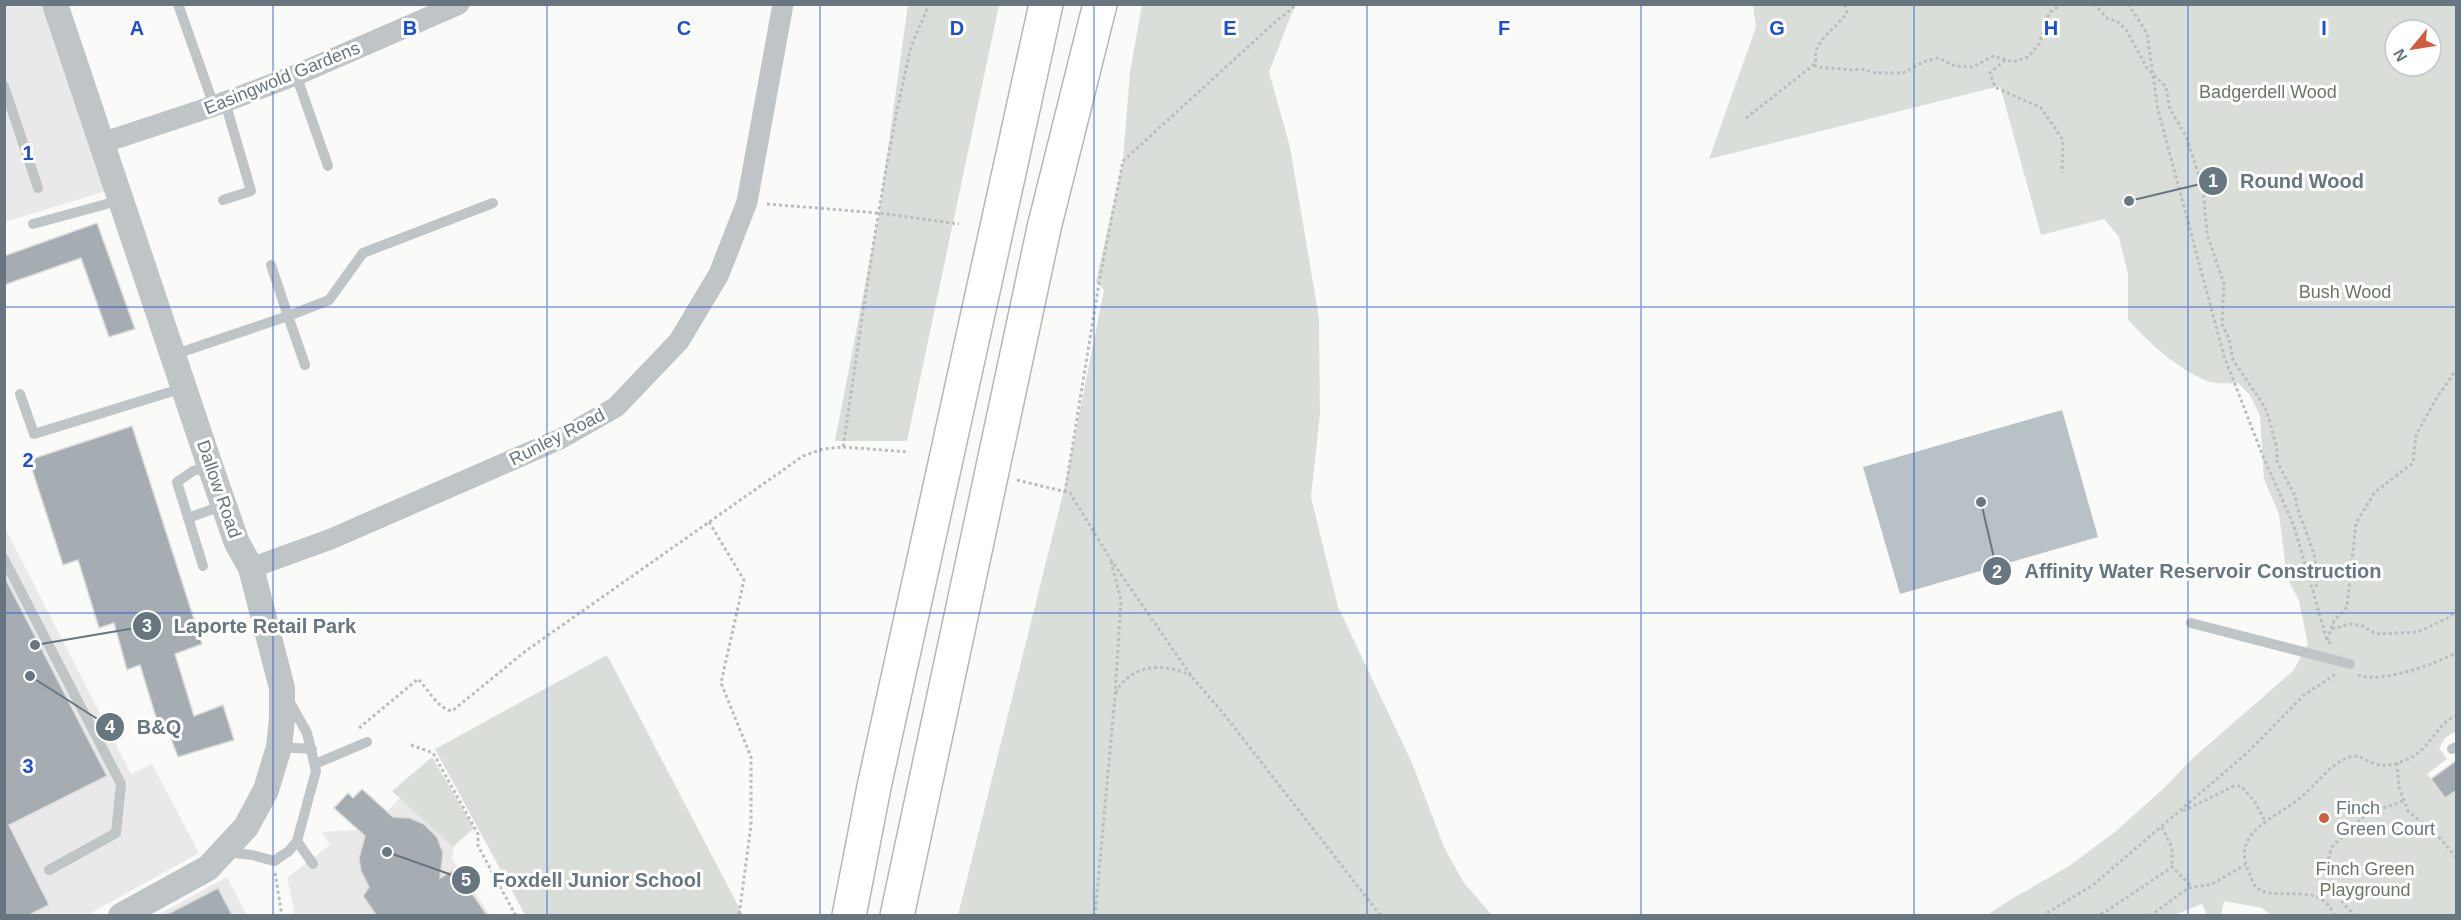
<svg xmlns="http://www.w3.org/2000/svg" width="2461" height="920" viewBox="0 0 2461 920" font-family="Arial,sans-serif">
<rect width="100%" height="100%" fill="#fafaf8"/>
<g fill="#e8e9e8">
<polygon points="5,5 42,5 109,190 5,222"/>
<polygon points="4,526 131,774 152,764 199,853 87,915 5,915"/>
<polygon points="400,798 454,845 452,859 490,915 295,915 287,878 330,845 322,832 370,829"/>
<polygon points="227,877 247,915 156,916"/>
</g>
<g fill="#daded8" fill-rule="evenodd">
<polygon points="908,4 999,5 907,441 835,441 879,213"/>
<polygon points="1142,5 1295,5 1269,72 1290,147 1319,318 1320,414 1311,497 1338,607 1412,763 1444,847 1464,883 1492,915 958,915 1064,490 1104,290 1096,282 1123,161 1130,72"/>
<path d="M 1753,5 L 2456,5 L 2456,731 L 2445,738 L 2439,748 L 2447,759 L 2427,774 L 2445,798 L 2456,790 L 2456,915 L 2271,915 L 2262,908 L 2224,901 L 2221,915 L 2207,915 L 2202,904 L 2174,915 L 1987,915 L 2010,900 L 2069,866 L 2115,832 L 2164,788 L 2193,758 L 2293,671 L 2308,644 L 2299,601 L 2287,577 L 2279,514 L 2264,479 L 2260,416 L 2250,395 L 2238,383 C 2230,383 2218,384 2210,382 C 2181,372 2147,342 2128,319 L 2128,274 L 2119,237 L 2104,219 L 2041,235 L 2000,86 L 1709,159 L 1756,27 ZM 2395,30 L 2431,30 L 2431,66 L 2395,66 Z"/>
<polygon points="607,655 743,915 525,915 435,749"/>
<polygon points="432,757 474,828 453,847 392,791"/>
</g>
<polygon fill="#b8c2c6" points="2062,410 2098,537 1900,594 1863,467"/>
<g fill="#a5adb2" stroke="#dcdcda" stroke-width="1.5">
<polygon points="97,223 135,329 109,337 81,258 4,285 4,256"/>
<polygon points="132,426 202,644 175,654 194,716 223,705 234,740 178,757 165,723 158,724 140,665 127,670 114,623 99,628 78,560 63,565 29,460"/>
<polygon points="4,576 107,776 9,825 49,905 29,915 4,915"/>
<polygon points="2457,760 2457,790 2445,798 2431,779"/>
<polygon points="362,789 393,817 410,818 424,824 437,837 443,853 440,878 455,869 487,915 376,915 363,896 369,887 361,871 359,858 365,836 334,808 348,793 353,798"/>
<polygon points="218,888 232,915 166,915"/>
</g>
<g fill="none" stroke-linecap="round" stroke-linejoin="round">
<defs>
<g id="motorway">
<polyline points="849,916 874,787 1046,4"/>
<polyline points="897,916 1044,228 1100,4"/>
</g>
</defs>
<use href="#motorway" stroke="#b3b7ba" stroke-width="36"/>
<g stroke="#babdc0" stroke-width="3" stroke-dasharray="3 3" stroke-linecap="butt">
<polyline points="2094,4 2108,19 2117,21 2127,31 2147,68 2166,87 2170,109 2186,136 2203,188 2207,234 2224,284 2222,324 2229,339 2233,360 2265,407 2269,419 2277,449 2277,461 2295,496 2297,507 2314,554 2318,582 2314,590"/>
<polyline points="2128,4 2147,33 2158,110 2224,356 2262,454 2294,526 2327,640 2332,645"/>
<polyline points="2005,60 1990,73 1995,87 2041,108 2063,140 2062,173"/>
<polyline points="1814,65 1818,67 1853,70 1861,69 1876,73 1903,73 1923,62 1938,58 1955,66 1973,67 1993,56 2013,62 2028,57 2039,44 2049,13 2061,4"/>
<path d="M 1746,118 L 1816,63 C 1811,40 1836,31 1847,12 L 1845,4"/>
<polyline points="767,204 879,213 959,224"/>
<polyline points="843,447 909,452"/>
<polyline points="1017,480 1070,493 1111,560 1192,677 1223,713 1381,916"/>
<polyline points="1065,492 1101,271 1123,161 1274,23 1297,4"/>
<polyline points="709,522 744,580 721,683 751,757 751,825 739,916"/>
<polyline points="2332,629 2350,624 2363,626 2376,634 2418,632 2450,617 2456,610"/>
<polyline points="2327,640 2334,621 2347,607 2356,523 2375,492 2413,463 2416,435 2436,399 2456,370"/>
<path d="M 2358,675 C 2380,684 2435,664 2456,653"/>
<path d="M 1116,693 C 1129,664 1166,662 1191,676"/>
<path d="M 359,728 L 418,679 C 428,689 437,708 452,711 L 527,650 L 803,456 L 823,449 L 843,447 C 863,315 880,181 910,51 C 914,35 924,21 928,4"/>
<polyline points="411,745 433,753 478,834 478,846 516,916"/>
<polyline points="2397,763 2399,787 2408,811 2438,836 2456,857"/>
<polyline points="2183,811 2234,786 2241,786 2255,802 2265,821"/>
<polyline points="2162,827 2172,848 2172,867"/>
<polyline points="275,873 282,916"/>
<polyline points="1095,916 1115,696 1121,600 1111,562"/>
<polyline points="2042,916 2093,885 2247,753 2304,695 2336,674"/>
<polyline points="2095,916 2105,912 2172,867 2192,887"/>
<polyline points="2150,916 2188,888 2212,884 2245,865"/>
<path d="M 2334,916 C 2322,879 2276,903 2257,888 C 2253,885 2251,877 2249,872 C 2230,832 2276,818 2300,798 C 2316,785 2329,765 2349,757 C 2359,753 2369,763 2379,765 C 2389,767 2401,762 2410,758 C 2430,749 2439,721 2456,716"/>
<path d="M 2356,916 C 2335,897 2321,876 2332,847 L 2365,815 L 2403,801"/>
</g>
<g stroke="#bfc4c7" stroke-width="10">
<polyline points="178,4 214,106"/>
<polyline points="296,75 328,166"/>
<polyline points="4,86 38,188"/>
<polyline points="223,200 251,191 225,102"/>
<polyline points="33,224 121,200"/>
<polyline points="271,265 288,316 329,300 363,253 493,203"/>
<polyline points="173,355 288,316 305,365"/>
<polyline points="20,394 34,434 183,388"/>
<polyline points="188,518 224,505"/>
<polyline points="4,559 121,784 116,833 49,870"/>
<polyline points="203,566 177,482 193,471 210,466"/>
<polyline points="2191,623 2350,664"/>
<polyline points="279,747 312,749"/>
<polyline points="2452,749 2456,747"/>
<polyline points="315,764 367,742"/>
<polyline points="297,841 313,864"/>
<polyline points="226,852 252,855 274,861 289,851 297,841 316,771 307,733 288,699"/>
</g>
<g stroke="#bfc4c7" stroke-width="21">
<polyline points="102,143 214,106 296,75 459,4"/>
<polyline points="251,568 331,539 560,439 616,407 679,341 719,274 747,202 783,4"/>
</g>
<polyline stroke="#bfc4c7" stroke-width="26" points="55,4 210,466 237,543 251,568 282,688 282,719 279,747 266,790 246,827 208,868 121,916"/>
<use href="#motorway" stroke="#fff" stroke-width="33"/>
</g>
<path fill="none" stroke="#1d4ed8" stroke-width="1.5" stroke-opacity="0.55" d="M 273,4 L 273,916M 547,4 L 547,916M 820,4 L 820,916M 1094,4 L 1094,916M 1367,4 L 1367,916M 1641,4 L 1641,916M 1914,4 L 1914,916M 2188,4 L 2188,916M 4,307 L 2456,307M 4,613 L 2456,613"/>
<circle fill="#d05d41" stroke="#fff" stroke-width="2" cx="2324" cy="818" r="6"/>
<g text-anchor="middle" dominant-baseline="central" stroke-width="6" stroke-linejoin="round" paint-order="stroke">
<g font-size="18" fill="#67767f" stroke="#fff">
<text transform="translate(282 78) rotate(-22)">Easingwold Gardens</text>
<text transform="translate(557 437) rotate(-27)">Runley Road</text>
<text transform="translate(219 489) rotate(71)">Dallow Road</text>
</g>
<g font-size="18" fill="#6a7866" stroke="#fff">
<text x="2268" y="92">Badgerdell Wood</text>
<text x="2345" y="292">Bush Wood</text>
<text x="2365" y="869">Finch Green<tspan x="2365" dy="21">Playground</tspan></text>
</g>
<g font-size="18" fill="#67767f" stroke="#fff" text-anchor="start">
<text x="2336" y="808">Finch<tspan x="2336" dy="21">Green Court</tspan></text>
</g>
</g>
<g font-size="20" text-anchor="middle" font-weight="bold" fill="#1d4ed8" stroke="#fff" stroke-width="6" stroke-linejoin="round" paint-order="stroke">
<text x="137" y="35">A</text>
<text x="410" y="35">B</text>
<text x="684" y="35">C</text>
<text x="957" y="35">D</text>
<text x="1230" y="35">E</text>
<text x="1504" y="35">F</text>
<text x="1777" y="35">G</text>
<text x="2051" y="35">H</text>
<text x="2324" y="35">I</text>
<text x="28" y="160">1</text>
<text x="28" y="467">2</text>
<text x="28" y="773">3</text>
</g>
<path fill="none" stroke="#67767f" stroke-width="2" d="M2129 201L2213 181M1981 502L1997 571M35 645L147 626M30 676L110 727M387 852L466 880"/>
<g fill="#67767f" stroke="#fff" stroke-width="2">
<circle cx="2129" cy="201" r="6"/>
<circle cx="1981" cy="502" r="6"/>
<circle cx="35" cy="645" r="6"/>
<circle cx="30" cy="676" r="6"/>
<circle cx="387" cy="852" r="6"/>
<circle cx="2213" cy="181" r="15"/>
<circle cx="1997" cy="571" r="15"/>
<circle cx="147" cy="626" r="15"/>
<circle cx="110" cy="727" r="15"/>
<circle cx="466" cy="880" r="15"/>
</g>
<g font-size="18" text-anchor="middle" font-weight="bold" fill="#fff">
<text x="2213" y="187">1</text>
<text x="1997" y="578">2</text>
<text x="147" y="632">3</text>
<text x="110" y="733">4</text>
<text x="466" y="886">5</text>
</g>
<g font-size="20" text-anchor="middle" font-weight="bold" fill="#67767f" stroke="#fff" stroke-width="6" stroke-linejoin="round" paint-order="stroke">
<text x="2302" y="188">Round Wood</text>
<text x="2203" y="578">Affinity Water Reservoir Construction</text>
<text x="265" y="633">Laporte Retail Park</text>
<text x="159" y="734">B&amp;Q</text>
<text x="597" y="887">Foxdell Junior School</text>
</g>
<rect width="2461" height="920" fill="none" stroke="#67767f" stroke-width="12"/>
<g transform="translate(2413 48) rotate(240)"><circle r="28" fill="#ffffff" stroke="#c2c8cc" stroke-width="1.5"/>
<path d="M0-4.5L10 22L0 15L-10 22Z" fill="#d05d41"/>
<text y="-9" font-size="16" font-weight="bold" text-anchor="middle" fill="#67767f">N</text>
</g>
</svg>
